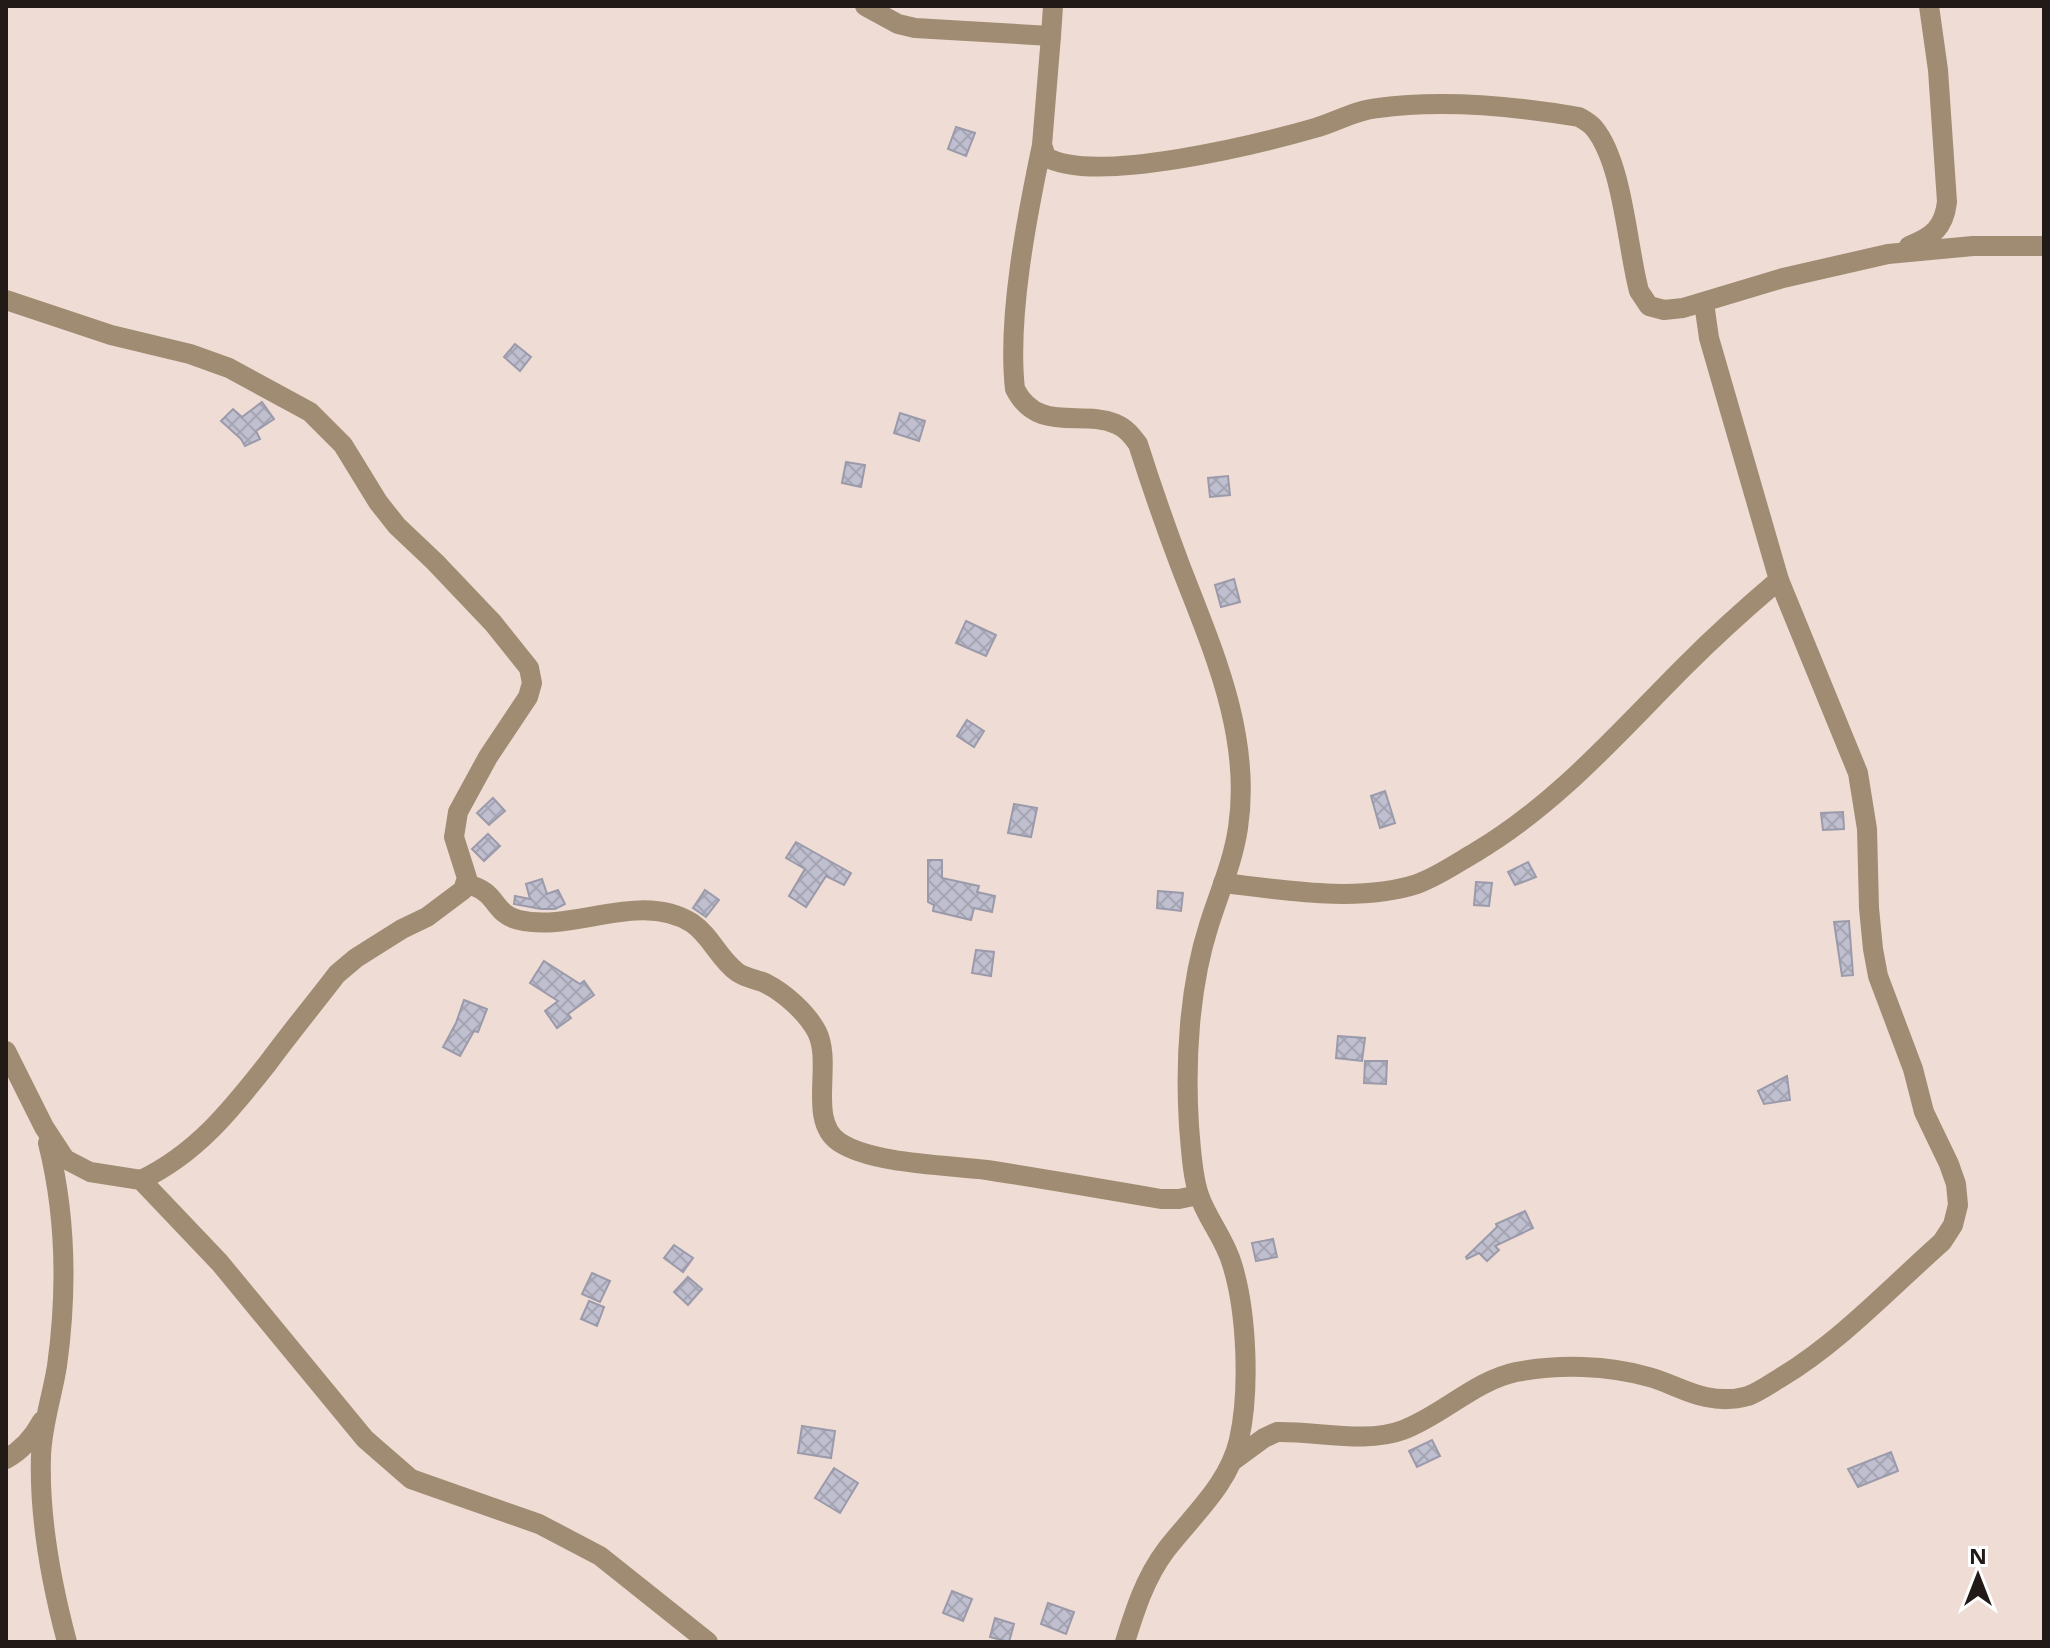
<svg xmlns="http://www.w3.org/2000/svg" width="2050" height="1648" viewBox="0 0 2050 1648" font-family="'Noto Sans',sans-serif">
<defs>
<pattern id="building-cross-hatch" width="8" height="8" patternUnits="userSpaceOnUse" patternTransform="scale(2)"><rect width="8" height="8" fill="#bfbfd0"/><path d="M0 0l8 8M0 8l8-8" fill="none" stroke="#a4a4b2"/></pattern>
</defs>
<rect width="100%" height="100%" fill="#efdcd4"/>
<g fill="url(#building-cross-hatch)" stroke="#9b9aab" stroke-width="2">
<polygon points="956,127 975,133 966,156 948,149"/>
<polygon points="515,344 531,357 520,371 504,357"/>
<polygon points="262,402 274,419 256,431 260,439 245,446 241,439 221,421 233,409 242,417"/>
<polygon points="900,413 925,421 919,441 894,433"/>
<polygon points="846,462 865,465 861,487 842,483"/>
<polygon points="1228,476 1230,495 1210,497 1208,478"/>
<polygon points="1234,579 1240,602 1221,607 1215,585"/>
<polygon points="966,621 996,635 986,656 956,643"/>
<polygon points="967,720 984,731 974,747 957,736"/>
<polygon points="1385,791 1395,823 1380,828 1371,796"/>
<polygon points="493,798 505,811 489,825 477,813"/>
<polygon points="1014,804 1037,808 1031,837 1008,833"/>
<polygon points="1843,812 1844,829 1823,830 1821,813"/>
<polygon points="488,834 500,846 484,861 472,849"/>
<polygon points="796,842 851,873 844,885 826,876 806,907 789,896 805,869 786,858"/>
<polygon points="928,860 942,860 942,878 979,886 977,892 995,896 992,912 974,908 971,920 933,911 934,905 928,902"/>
<polygon points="1528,862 1536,877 1515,885 1508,872"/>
<polygon points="542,879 547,894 558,890 565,904 555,909 541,909 514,904 515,896 530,899 526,884"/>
<polygon points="1476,882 1492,883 1489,906 1474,905"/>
<polygon points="705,890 719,900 706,917 693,908"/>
<polygon points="1158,891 1183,893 1181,911 1157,908"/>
<polygon points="1849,921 1853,975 1842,976 1834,922"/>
<polygon points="976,950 994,952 991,976 972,973"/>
<polygon points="544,961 580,984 584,981 594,995 568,1014 571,1018 557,1028 545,1011 558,1001 530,983"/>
<polygon points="464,1000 487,1009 478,1032 474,1031 460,1056 443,1047 456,1023"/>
<polygon points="1338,1036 1365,1038 1362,1061 1336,1058"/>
<polygon points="1365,1061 1387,1061 1386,1084 1364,1083"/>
<polygon points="1787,1076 1790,1100 1764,1104 1758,1091"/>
<polygon points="1525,1211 1533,1228 1495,1246 1499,1250 1487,1261 1479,1253 1467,1259 1466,1257 1497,1227 1496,1224"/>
<polygon points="1273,1239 1277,1257 1256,1261 1252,1243"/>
<polygon points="674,1245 693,1258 683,1272 664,1258"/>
<polygon points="592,1273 610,1281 600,1302 582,1294"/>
<polygon points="688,1277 702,1289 688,1305 674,1292"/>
<polygon points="589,1301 604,1307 597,1326 581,1319"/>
<polygon points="802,1426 835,1431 831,1458 798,1453"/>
<polygon points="1432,1440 1440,1456 1417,1467 1409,1451"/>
<polygon points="1891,1452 1898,1471 1858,1487 1848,1469"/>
<polygon points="834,1468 858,1483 840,1513 815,1498"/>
<polygon points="952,1591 972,1599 963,1621 943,1613"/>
<polygon points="1048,1603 1074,1612 1066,1634 1041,1624"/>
<polygon points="995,1618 1014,1624 1009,1642 990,1637"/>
</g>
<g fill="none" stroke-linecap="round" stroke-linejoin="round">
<g stroke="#a08c72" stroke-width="20">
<path d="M 865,6 L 898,24 L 915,28 L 1051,36 L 1042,145 L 1046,157 C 1095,185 1259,144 1315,128 C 1336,122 1356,110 1378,108 C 1443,99 1514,106 1579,117 C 1584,120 1590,123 1594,128 C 1623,163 1627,246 1639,291 L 1649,306 L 1664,310 L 1683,308 L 1783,278 L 1888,254 L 1973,246 L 2044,246"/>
<polyline points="1051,36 1053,6"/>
<path d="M 1042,145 C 1027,216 1007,318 1015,389 C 1038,434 1082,409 1116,424 C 1126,428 1132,436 1138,444 C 1151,485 1165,525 1180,565 C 1212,648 1252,735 1238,828 C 1233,862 1219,893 1209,925 C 1189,987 1185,1062 1189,1126 C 1191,1148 1192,1175 1199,1195 C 1207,1219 1225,1239 1232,1264 C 1247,1312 1250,1391 1239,1440 C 1229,1484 1193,1515 1166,1550 C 1145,1578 1135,1610 1125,1642"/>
<path d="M 1909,246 C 1932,237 1944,228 1947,202 L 1938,70 L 1929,6"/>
<path d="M 6,300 L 111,335 L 190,354 L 229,368 L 310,412 L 343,445 L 378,502 L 397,526 L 435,562 L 493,623 L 529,668 L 532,683 L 528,697 L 488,757 L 458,812 L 454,837 L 467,878 L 463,890 L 427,917 L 402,929 L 356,958 L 337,974 C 314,1004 290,1033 268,1063 C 231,1110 196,1154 141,1180"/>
<path d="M 1223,883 C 1283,890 1359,903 1417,884 C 1437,877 1457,863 1476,852 C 1558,803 1618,733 1685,666 C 1715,636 1746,608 1779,580"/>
<path d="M 466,884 C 499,891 492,914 519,920 C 575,933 639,890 692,923 C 711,936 719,959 737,972 C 745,978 756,979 765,983 C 785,993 807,1013 817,1032 C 833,1064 807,1120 839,1142 C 872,1164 946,1165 987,1170 C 1045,1179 1103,1189 1161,1199 L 1179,1199 L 1198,1195"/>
<polyline points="6,1051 44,1127 65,1159 90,1172 141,1180 220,1263 365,1439 411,1479 539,1524 600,1556 708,1642"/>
<path d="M 48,1143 C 66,1215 67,1293 57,1366 C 52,1397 42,1425 41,1456 C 39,1518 51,1582 67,1642"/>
<path d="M 6,1459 C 22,1450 33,1438 42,1421"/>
<path d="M 1234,1460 L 1264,1438 L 1277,1432 C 1317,1431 1366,1444 1403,1430 C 1443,1415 1474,1381 1516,1372 C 1559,1364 1607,1365 1649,1377 C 1668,1382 1686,1393 1706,1397 C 1720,1400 1734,1400 1748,1396 C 1759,1392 1770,1384 1780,1378 C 1840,1342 1890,1288 1942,1242 L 1953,1225 L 1958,1205 L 1956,1184 L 1949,1164 L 1924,1112 L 1913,1069 L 1878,976 L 1873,949 L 1869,908 L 1867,829 L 1858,773 L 1779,580 L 1709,338 L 1704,303"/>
</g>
</g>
<rect width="2050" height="1648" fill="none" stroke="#211a17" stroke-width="16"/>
<g transform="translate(1978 1576)" stroke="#ffffff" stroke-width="6" paint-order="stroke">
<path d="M0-6L14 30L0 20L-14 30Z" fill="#211a17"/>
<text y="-12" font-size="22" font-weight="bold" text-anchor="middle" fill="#211a17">N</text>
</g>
</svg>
